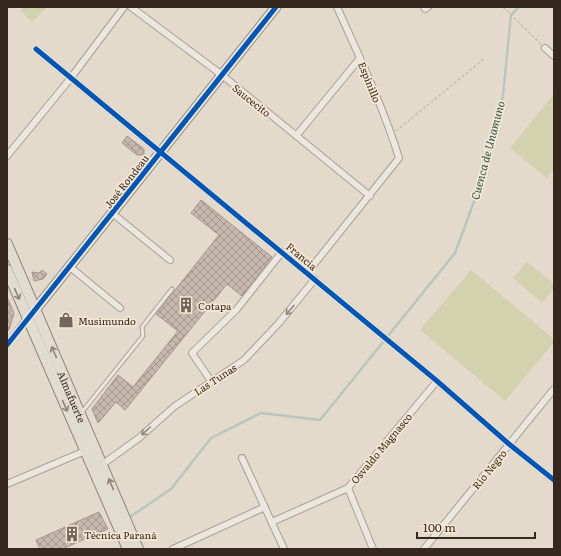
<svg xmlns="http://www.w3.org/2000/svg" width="561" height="556" viewBox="0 0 561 556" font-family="Literata,serif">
<defs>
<pattern id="building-cross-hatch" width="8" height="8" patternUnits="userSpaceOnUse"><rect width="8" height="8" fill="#c6b8ad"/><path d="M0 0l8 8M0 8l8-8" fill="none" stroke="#a2968c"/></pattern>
</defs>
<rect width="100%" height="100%" fill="#e3dacc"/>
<g fill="#d4d1af">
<polygon points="23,7 47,7 32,22 20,10"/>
<polygon points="554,94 554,169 547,178 510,148"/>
<polygon points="527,262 554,284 554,289 542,303 513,278"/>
<polygon points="471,270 554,339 554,342 505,401 420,330"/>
</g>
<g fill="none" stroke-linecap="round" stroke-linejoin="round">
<polyline stroke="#b8c7bc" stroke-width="2.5" points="127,519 171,489 211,438 261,413 320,420 455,253 483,177 503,95 511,15 519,7"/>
</g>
<g fill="url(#building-cross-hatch)" stroke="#a3968c">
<polygon points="127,136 144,149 144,155 137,155 122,143"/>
<polygon points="201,200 272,257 242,296 227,284 125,410 116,402 98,423 92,409 118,375 133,387 178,331 156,314 219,235 191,213"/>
<polygon points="42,270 47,274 43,279 34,281 32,272 39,273"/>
<polygon points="7,297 14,313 9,330 7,330"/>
<polygon points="99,512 108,529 62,549 40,549 36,540"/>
</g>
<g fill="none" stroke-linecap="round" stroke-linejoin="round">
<defs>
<polyline id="lane" points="82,412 143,336 142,327 172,289"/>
<g id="street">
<polyline points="131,7 222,75 370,196"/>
<polyline points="424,7 425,9 428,7"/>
<polyline points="545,48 554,56"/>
<polyline points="36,49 437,381 509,444 554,480"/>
<polyline points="296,136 360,58"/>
<polyline points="7,156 70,79 124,7"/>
<polyline points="112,213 170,260"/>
<polyline points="70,267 120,308"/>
<path d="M 307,273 L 399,158 C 383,106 359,56 337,7"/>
<polyline points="7,345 29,316"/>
<polyline points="211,381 192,353 237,309 282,252"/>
<polyline points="242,458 284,549"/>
<polyline points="103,464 139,438 175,406 244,360 278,324 315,279"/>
<polyline points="7,484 85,451"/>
<polyline points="348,488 373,549"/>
<polyline points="272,522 348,488 437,381"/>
<polyline points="173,549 265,507"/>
<polyline points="424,549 554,389"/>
</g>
<polyline id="secondary" points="35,310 276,7"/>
<g id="primary">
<path id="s1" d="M 7,244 L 138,549"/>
<polyline points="7,270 128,549"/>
</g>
</defs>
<use href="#lane" stroke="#a89f96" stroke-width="5"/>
<use href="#street" stroke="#a89f96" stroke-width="8"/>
<use href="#secondary" stroke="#988f85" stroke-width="11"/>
<use href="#primary" stroke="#8d857c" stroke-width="12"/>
<g stroke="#c3bdb5" stroke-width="1.5" stroke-dasharray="3 2" stroke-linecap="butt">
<polyline points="503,7 541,44"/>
<polyline points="396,131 484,59"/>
</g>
<use href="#lane" stroke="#ebe6de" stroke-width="3"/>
<use href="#street" stroke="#ebe6de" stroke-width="6"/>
<use href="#secondary" stroke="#ebe6de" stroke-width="9"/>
<use href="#primary" stroke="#e2dbcf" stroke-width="10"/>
<defs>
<g id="cycleway">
<polyline points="36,49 437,381 509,444 554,480"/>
<polyline points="7,345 276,7"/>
</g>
</defs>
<use href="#cycleway" stroke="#f4e7d3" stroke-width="8"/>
<use href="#cycleway" stroke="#0057b8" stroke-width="5"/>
</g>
<defs><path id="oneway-shaft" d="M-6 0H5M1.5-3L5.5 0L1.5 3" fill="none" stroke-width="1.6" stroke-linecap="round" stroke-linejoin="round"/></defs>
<g stroke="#8c8276">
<use href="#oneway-shaft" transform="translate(17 294) rotate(67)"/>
<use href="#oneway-shaft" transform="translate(54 352) rotate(-114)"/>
<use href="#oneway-shaft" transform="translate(65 406) rotate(66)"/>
<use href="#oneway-shaft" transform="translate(111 484) rotate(-113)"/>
</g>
<g stroke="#90877e">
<use href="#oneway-shaft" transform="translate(290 310) rotate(130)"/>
<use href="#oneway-shaft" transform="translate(146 431) rotate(138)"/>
</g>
<defs>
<symbol id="building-bare" viewBox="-9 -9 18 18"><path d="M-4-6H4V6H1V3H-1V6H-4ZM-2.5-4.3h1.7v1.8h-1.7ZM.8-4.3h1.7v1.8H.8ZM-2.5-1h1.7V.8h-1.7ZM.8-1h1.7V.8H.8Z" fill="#73665b" stroke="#f4e7d3" stroke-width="2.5" paint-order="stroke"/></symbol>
<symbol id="shop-bare" viewBox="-9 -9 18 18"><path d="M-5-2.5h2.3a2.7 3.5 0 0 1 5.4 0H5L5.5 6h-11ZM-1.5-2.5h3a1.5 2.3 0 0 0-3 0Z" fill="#73665b" stroke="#f4e7d3" stroke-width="2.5" paint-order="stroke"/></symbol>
</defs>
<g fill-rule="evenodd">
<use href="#building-bare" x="175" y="294" width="22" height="22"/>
<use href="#shop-bare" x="55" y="309" width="22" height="22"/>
<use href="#building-bare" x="61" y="523" width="22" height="22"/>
</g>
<g text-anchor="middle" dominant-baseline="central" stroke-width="3.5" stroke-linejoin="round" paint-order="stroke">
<g font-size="10" fill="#36281e" stroke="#f4e7d3">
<text transform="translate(370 82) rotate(68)">Espinillo</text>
<text transform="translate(252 100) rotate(39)">Saucecito</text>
<text transform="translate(126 181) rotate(-52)">José Rondeau</text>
<text transform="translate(302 256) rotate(40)">Francia</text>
<text transform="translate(215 379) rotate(-33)">Las Tunas</text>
<text stroke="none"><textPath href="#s1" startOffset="166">Almafuerte</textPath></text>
<text transform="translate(381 448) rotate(-50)">Osvaldo Magnasco</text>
<text transform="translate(489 469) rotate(-51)">Río Negro</text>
</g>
<g font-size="10" fill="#36281e" stroke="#f4e7d3" text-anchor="start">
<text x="198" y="305">Cotapa</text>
<text x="78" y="320">Musimundo</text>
<text x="84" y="534">Técnica Paraná</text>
</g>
<g font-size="11" font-style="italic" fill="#2e554f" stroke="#f4e7d3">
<text transform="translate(487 150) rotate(-75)">Cuenca de Unamuno</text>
</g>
</g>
<rect width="561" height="556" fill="none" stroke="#36281e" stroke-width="16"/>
<path d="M417 532v6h118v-6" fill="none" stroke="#36281e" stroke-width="2"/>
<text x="423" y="532" font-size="12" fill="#36281e" stroke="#f4e7d3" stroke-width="3" paint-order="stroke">100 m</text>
</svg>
